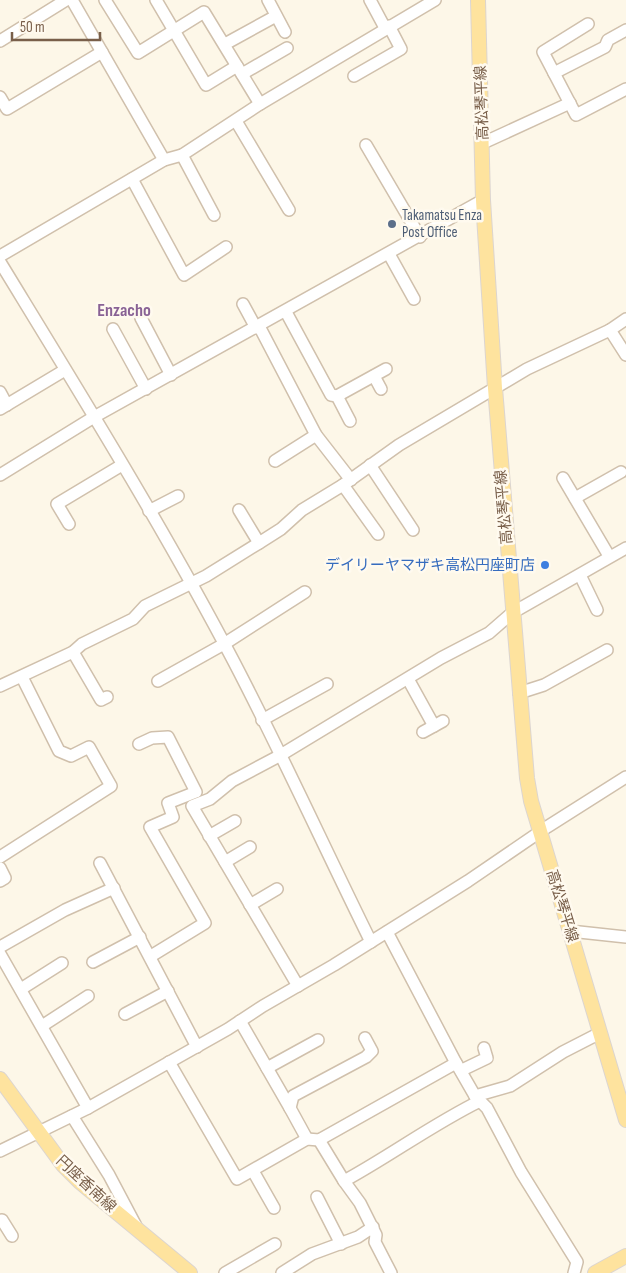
<svg xmlns="http://www.w3.org/2000/svg" width="626" height="1273" viewBox="0 0 626 1273" font-family="'Sofia Sans Condensed','Noto Sans JP',sans-serif">
<rect width="100%" height="100%" fill="#fdf7e8"/>
<g fill="none" stroke-linecap="round" stroke-linejoin="round">
<defs>
<g id="minor">
<polyline points="72,0 164,160"/>
<polyline points="105,0 138,53 204,12 260,104"/>
<polyline points="156,0 206,85 237,66"/>
<polyline points="268,0 285,32"/>
<polyline points="370,0 385,28"/>
<polyline points="588,24 543,52 576,115 626,89"/>
<polyline points="0,41 66,0"/>
<polyline points="225,44 276,16"/>
<polyline points="554,73 605,47 608,40 626,30"/>
<polyline points="242,74 287,48"/>
<polyline points="354,76 401,49 389,26"/>
<polyline points="0,97 7,109 102,52"/>
<polyline points="236,121 289,210"/>
<polyline points="483,143 570,103"/>
<polyline points="366,145 420,237"/>
<polyline points="182,155 214,215"/>
<polyline points="132,179 184,275 226,247"/>
<polyline points="389,254 414,299"/>
<polyline points="0,256 164,160 182,155 260,104 435,0"/>
<path d="M 0,262 C 80,393 162,525 234,662 C 282,754 325,849 371,942"/>
<polyline points="243,304 256,328"/>
<polyline points="286,312 331,395 337,396 386,369"/>
<polyline points="141,318 171,375"/>
<polyline points="259,326 316,435 351,480"/>
<polyline points="113,329 146,389"/>
<polyline points="610,330 626,355"/>
<polyline points="374,376 381,389"/>
<polyline points="0,392 7,405"/>
<polyline points="337,396 350,421"/>
<polyline points="0,409 65,370"/>
<polyline points="275,461 316,435"/>
<polyline points="370,465 413,530"/>
<polyline points="0,475 94,417 483,200"/>
<polyline points="563,478 609,556"/>
<polyline points="343,485 378,534"/>
<polyline points="575,498 621,472"/>
<polyline points="239,510 259,543"/>
<polyline points="149,511 178,496"/>
<polyline points="69,524 57,504 122,465"/>
<polyline points="580,575 597,610"/>
<polyline points="73,652 101,700 107,697"/>
<polyline points="408,679 434,726"/>
<polyline points="158,681 224,644 305,592"/>
<polyline points="0,686 73,652 82,644 133,619 145,606 206,576 259,543 281,529 302,510 343,485 399,445 527,369 610,330 626,319"/>
<polyline points="519,693 544,685 607,650"/>
<polyline points="262,720 327,684"/>
<polyline points="423,732 443,721"/>
<polyline points="139,744 152,738 168,737 196,792 168,803 173,817 150,827 205,923 151,956"/>
<polyline points="209,836 235,821"/>
<polyline points="0,857 111,786 89,747 71,756 59,751 22,677"/>
<polyline points="225,862 250,847"/>
<polyline points="100,863 197,1047"/>
<polyline points="0,868 5,878 0,881"/>
<polyline points="250,905 277,889"/>
<polyline points="570,931 626,937"/>
<polyline points="387,932 456,1063 475,1096 487,1108 521,1172 577,1262 574,1273"/>
<polyline points="0,947 65,910 114,888"/>
<polyline points="0,954 88,1108"/>
<polyline points="93,962 140,937"/>
<polyline points="298,986 192,806 210,799 232,781 279,756 441,658 489,633 512,613 626,548"/>
<polyline points="21,989 62,963"/>
<polyline points="125,1014 168,991"/>
<polyline points="240,1021 290,1108"/>
<polyline points="42,1026 88,996"/>
<polyline points="169,1062 237,1179 307,1139 319,1140 456,1063"/>
<polyline points="267,1068 318,1040"/>
<polyline points="462,1070 487,1058 484,1048"/>
<polyline points="475,1096 510,1086 563,1052 600,1033"/>
<polyline points="72,1116 109,1175 136,1226"/>
<polyline points="307,1139 290,1108 293,1096 366,1057 372,1051 365,1038"/>
<polyline points="319,1140 344,1181 360,1203 376,1235 375,1242 391,1273"/>
<polyline points="0,1151 88,1108 228,1029 263,1006 334,965 468,881 547,827 626,777"/>
<polyline points="253,1171 274,1208"/>
<path d="M 344,1181 C 390,1156 433,1124 480,1101"/>
<polyline points="317,1197 341,1244"/>
<polyline points="0,1222 2,1220 12,1236"/>
<polyline points="225,1273 275,1244"/>
<polyline points="282,1273 312,1254 358,1237 373,1227"/>
</g>
<g id="major">
<polyline points="478,0 483,200 495,388 527,778 531,801 626,1120"/>
<polyline points="0,1079 63,1165 80,1182 190,1273"/>
<polyline points="595,1273 626,1256"/>
</g>
</defs>
<use href="#minor" stroke="#d0c0ac" stroke-width="14"/>
<use href="#major" stroke="#dcd5d0" stroke-width="16"/>
<use href="#minor" stroke="#fff" stroke-width="11"/>
<use href="#major" stroke="#fee39e" stroke-width="14"/>
</g>
<circle fill="#5c6f8a" stroke="#fffaef" stroke-width="2" cx="392" cy="224" r="5"/>
<circle fill="#3f7fe0" stroke="#fffaef" stroke-width="2" cx="545" cy="565" r="5"/>
<g text-anchor="middle" dominant-baseline="central" stroke-width="5" stroke-linejoin="round" paint-order="stroke">
<g font-size="15" fill="#795f4a" stroke="#fffaef">
<text transform="translate(482 103) rotate(-92)">高松琴平線</text>
<text transform="translate(504 507) rotate(-95)">高松琴平線</text>
<text transform="translate(562 906) rotate(73)">高松琴平線</text>
<text transform="translate(86 1184) rotate(43)">円座香南線</text>
</g>
<g font-size="15" fill="#4e5e75" stroke="#fffaef" text-anchor="start">
<text x="402" y="215">Takamatsu Enza<tspan x="402" dy="17">Post Office</tspan></text>
</g>
<g font-size="15" fill="#366cbe" stroke="#fffaef" text-anchor="end">
<text x="535" y="565">デイリーヤマザキ高松円座町店</text>
</g>
<g font-size="18" font-weight="bold" fill="#896295" stroke="#fffaef">
<text x="124" y="310">Enzacho</text>
</g>
</g>
<path d="M12 32v8h88v-8" fill="none" stroke="#795f4a" stroke-width="2.5"/>
<text x="20" y="32" font-size="15" fill="#795f4a" stroke="#fffaef" stroke-width="4" paint-order="stroke">50 m</text>
</svg>
